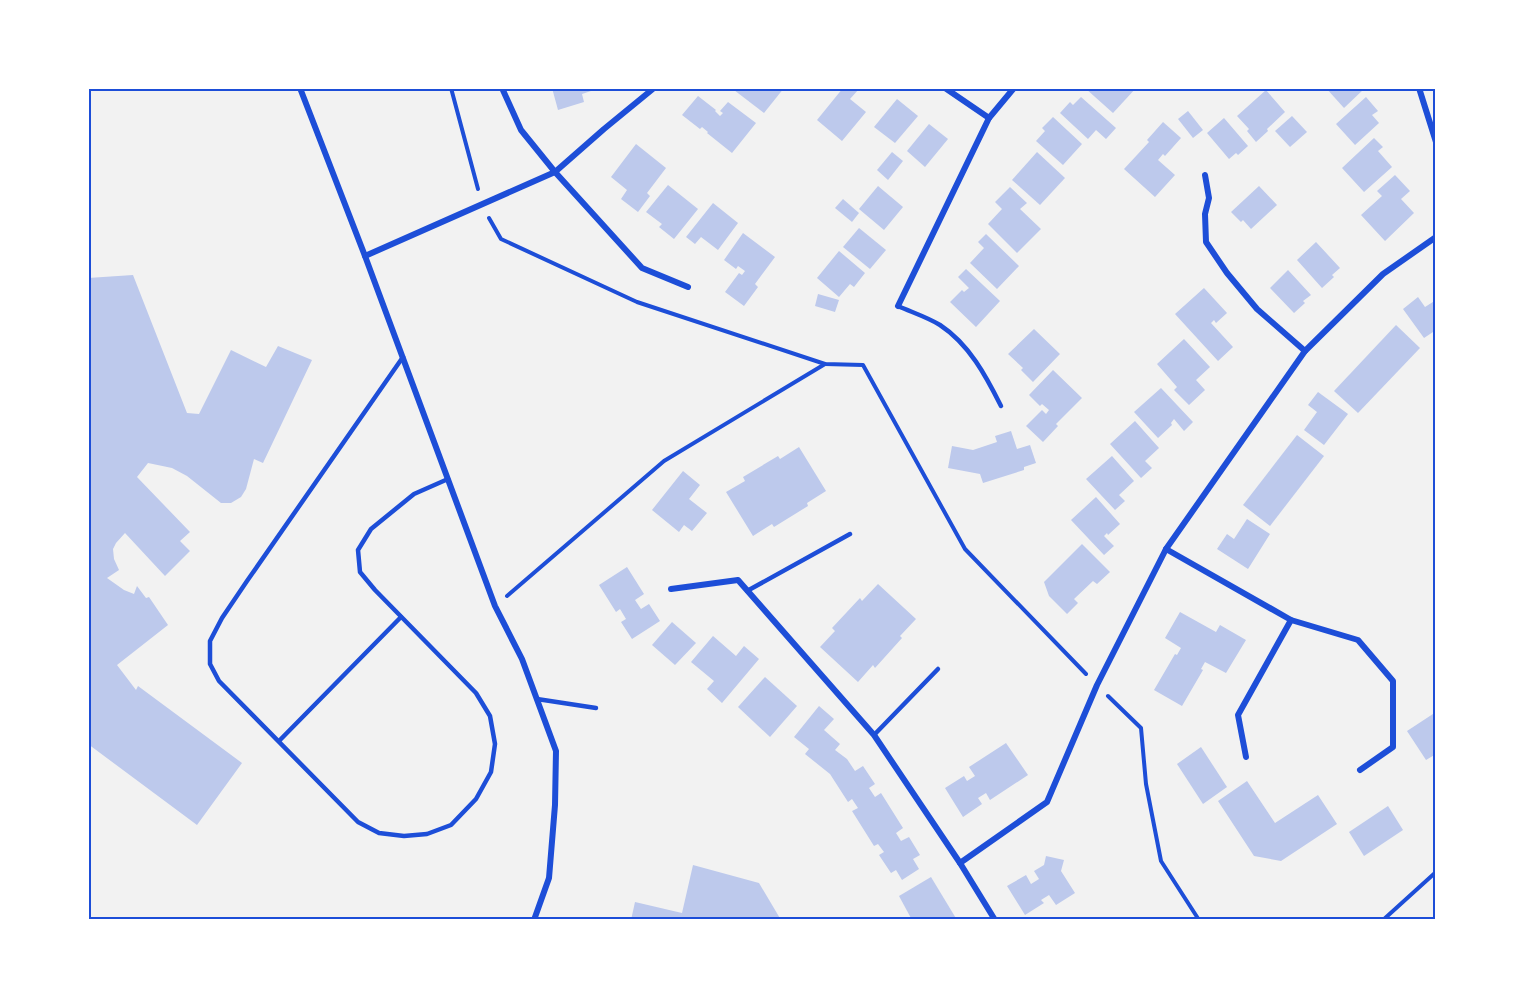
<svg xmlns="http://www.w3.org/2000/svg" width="1524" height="1008" viewBox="0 0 1524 1008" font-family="Literata,serif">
<rect width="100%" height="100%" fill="#f2f2f2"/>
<g fill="#bdc9ec">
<polygon points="552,88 590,88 591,91 582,94 584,102 558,110"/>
<polygon points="736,88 784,88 764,113 734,90"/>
<polygon points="843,88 857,88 858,90 850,99 866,112 842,141 817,120"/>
<polygon points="1085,88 1136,88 1113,113"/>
<polygon points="1326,88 1365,88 1344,108"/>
<polygon points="1266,90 1285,112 1267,129 1268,131 1256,142 1247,131 1249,129 1237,116"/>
<polygon points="698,96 716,110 715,111 720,116 723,113 720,111 728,102 756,123 732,153 707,133 708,132 702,127 700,129 682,115"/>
<polygon points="1081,97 1116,128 1106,139 1096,130 1088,139 1060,113 1070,102 1073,105"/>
<polygon points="1366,97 1378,111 1372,115 1379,123 1355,145 1336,124"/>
<polygon points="897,99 918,116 895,143 874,127"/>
<polygon points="1188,111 1203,130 1193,138 1178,119"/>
<polygon points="1292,116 1307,132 1290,147 1275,131"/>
<polygon points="1053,117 1082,144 1063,165 1036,141 1045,131 1042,128"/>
<polygon points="1224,118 1248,146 1238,155 1236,153 1229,159 1207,133"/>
<polygon points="1163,122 1181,138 1165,156 1163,154 1158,160 1175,175 1155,197 1124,169 1149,142 1147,140"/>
<polygon points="929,124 948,139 925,167 907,151"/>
<polygon points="1374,138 1383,147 1378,151 1392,167 1364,192 1342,168"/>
<polygon points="636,144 666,168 647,193 650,196 638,212 621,199 627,190 611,177"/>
<polygon points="892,152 903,161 888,180 877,170"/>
<polygon points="1037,152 1065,178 1040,205 1012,180"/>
<polygon points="1395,175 1410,191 1401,199 1414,213 1385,241 1361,215 1382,196 1377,191"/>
<polygon points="668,185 698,209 674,239 659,227 662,224 646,212"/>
<polygon points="878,186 903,207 884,230 859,209"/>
<polygon points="1259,186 1277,205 1251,229 1243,220 1241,222 1231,212"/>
<polygon points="1010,187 1027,203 1020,209 1041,229 1017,253 988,224 1002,209 995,202"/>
<polygon points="843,199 859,213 852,222 835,208"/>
<polygon points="713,203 738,223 718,250 701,237 695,244 686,237"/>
<polygon points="859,228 886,250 870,269 843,247"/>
<polygon points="743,233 775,257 755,284 758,287 744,306 725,292 739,273 742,275 745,271 738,266 736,269 724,260"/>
<polygon points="986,234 1019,266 997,289 970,263 984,248 978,242"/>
<polygon points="1316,242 1340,268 1332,275 1334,277 1322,288 1297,260"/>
<polygon points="839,251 865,273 854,287 850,284 839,297 817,278"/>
<polygon points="966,269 1000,301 976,327 950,302 962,290 964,292 969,288 958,277"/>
<polygon points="1288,270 1311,295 1303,301 1305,303 1294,313 1270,288"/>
<polygon points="133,275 187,413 199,414 231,350 266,367 278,346 312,360 263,463 254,459 246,489 241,497 231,503 221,503 187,476 172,468 148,463 137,477 190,532 180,541 190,551 165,576 125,533 116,543 113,549 114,559 119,570 107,578 124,590 134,594 137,586 146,598 149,597 168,625 117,665 136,690 138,686 242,763 197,825 88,744 88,278"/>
<polygon points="1204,288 1227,313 1216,323 1214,320 1211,323 1233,347 1218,361 1175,314"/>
<polygon points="818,294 839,300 835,312 815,306"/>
<polygon points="1418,297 1425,307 1436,300 1436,330 1424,338 1403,309"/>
<polygon points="1396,325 1420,348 1358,413 1334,391"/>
<polygon points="1034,329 1060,354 1033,382 1021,370 1023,368 1008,354"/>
<polygon points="1184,339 1210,367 1196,380 1205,390 1189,405 1174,390 1177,387 1157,364"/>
<polygon points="1053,370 1082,398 1056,424 1058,426 1043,442 1026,426 1042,410 1046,414 1049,410 1042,404 1040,406 1029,395"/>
<polygon points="1161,388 1193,422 1184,431 1174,419 1171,423 1172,425 1158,438 1134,412"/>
<polygon points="1318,392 1348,414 1324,445 1304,430 1317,412 1308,405"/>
<polygon points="1135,421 1159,448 1145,461 1152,468 1141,478 1110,444"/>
<polygon points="1011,431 1017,449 1030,445 1036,463 1024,467 1024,470 983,483 980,474 948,468 952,446 973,450 997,442 995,436"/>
<polygon points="1297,435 1324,456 1270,526 1243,505"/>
<polygon points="799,447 826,491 807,503 808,506 774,527 772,524 753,536 726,492 745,481 743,477 778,456 780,459"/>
<polygon points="1112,456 1134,481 1119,495 1125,501 1115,510 1086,479"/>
<polygon points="683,471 700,485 689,499 707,513 692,531 684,525 679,532 652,510"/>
<polygon points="1096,497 1120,524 1108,535 1107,533 1104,536 1114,546 1104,555 1071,520"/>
<polygon points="1247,519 1270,534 1248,569 1217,549 1227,534 1234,539"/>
<polygon points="1082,544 1110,572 1097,584 1093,581 1074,599 1078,603 1067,614 1049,596 1044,582"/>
<polygon points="627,567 644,594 635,600 641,609 649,604 660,621 632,639 621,622 626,619 620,609 616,612 599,585"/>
<polygon points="878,584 916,619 900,636 902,638 875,668 873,665 858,682 820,647 835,631 832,628 860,598 862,601"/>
<polygon points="1180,612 1216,632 1220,625 1246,640 1226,673 1205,662 1201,669 1203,670 1182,706 1154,690 1175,654 1177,655 1181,648 1165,638"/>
<polygon points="672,622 696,643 675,665 652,645"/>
<polygon points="713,636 736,656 744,646 759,659 722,703 707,689 714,681 691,662"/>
<polygon points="765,677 797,706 770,737 738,707"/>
<polygon points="819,706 834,719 824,730 840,744 835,750 847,759 855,771 863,766 875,784 869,788 875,797 881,793 903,828 896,833 901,841 909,837 920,855 913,859 919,869 902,880 896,870 891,873 879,855 884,852 878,844 874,846 852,811 858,808 852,799 848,802 830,774 805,754 809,749 794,737"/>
<polygon points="1436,712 1436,754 1426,760 1407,731"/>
<polygon points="1006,743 1028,775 990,800 986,793 978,798 982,804 963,817 945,788 964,776 967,781 975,776 969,767"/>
<polygon points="1201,747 1227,787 1203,804 1177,764"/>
<polygon points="1247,781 1275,823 1318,795 1337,824 1281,861 1254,856 1218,801"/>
<polygon points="1388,806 1403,830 1364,856 1349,832"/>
<polygon points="1046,856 1064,860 1061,871 1075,893 1056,905 1049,895 1041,900 1044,903 1025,915 1007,886 1026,875 1031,884 1039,879 1034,871 1044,865"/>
<polygon points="693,865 759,883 781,920 631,920 635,902 682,913"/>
<polygon points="931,877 957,920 912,920 899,896"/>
</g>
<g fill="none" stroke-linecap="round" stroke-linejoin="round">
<g stroke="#1d4ed8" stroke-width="4">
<polyline points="451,88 478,189"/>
<polyline points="489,218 501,239 637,302 825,364 863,365 965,549 1086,674"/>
<polyline points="507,596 664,461 825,364"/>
<polyline points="1108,696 1141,728 1146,784 1161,861 1199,920"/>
<polyline points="1383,920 1436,872"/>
</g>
<g stroke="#1d4ed8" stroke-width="4.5">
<path d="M 898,306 C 911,312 927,317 940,325 C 969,344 986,376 1001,406"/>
<polyline points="403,357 247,581 222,618 210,641 210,664 219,681 358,822 379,833 404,836 427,834 451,825 476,799 491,772 495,744 490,716 476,693 375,590 360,572 358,550 371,529 414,494 448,479"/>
<polyline points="747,591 850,534"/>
<polyline points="537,699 596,708"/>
<polyline points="874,735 938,669"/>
<polyline points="279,741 401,617"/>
</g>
<g stroke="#1d4ed8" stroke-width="6">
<polyline points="300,88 365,256 495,606 522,659 556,751 555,805 549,878 534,920"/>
<polyline points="502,88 521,130 555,172 642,268 688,287"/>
<polyline points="945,88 989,118"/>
<polyline points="1419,88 1436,142"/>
<polyline points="1205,175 1209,198 1205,214 1206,242 1227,273 1257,309 1305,351"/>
<polyline points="365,256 555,172 604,129 654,88"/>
<polyline points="898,306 989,118 1014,88"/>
<polyline points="1166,549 1291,620 1358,640 1393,681 1393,747 1360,770"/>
<polyline points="671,589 738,580 874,735 960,863 995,920"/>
<polyline points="1246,757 1238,715 1291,620"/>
<polyline points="960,863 1047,802 1097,685 1166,549 1305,351 1383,274 1436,237"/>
</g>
</g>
<rect width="1524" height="1008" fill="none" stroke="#ffffff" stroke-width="180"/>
<rect x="90" y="90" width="1344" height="828" fill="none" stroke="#1d4ed8" stroke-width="2"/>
</svg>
